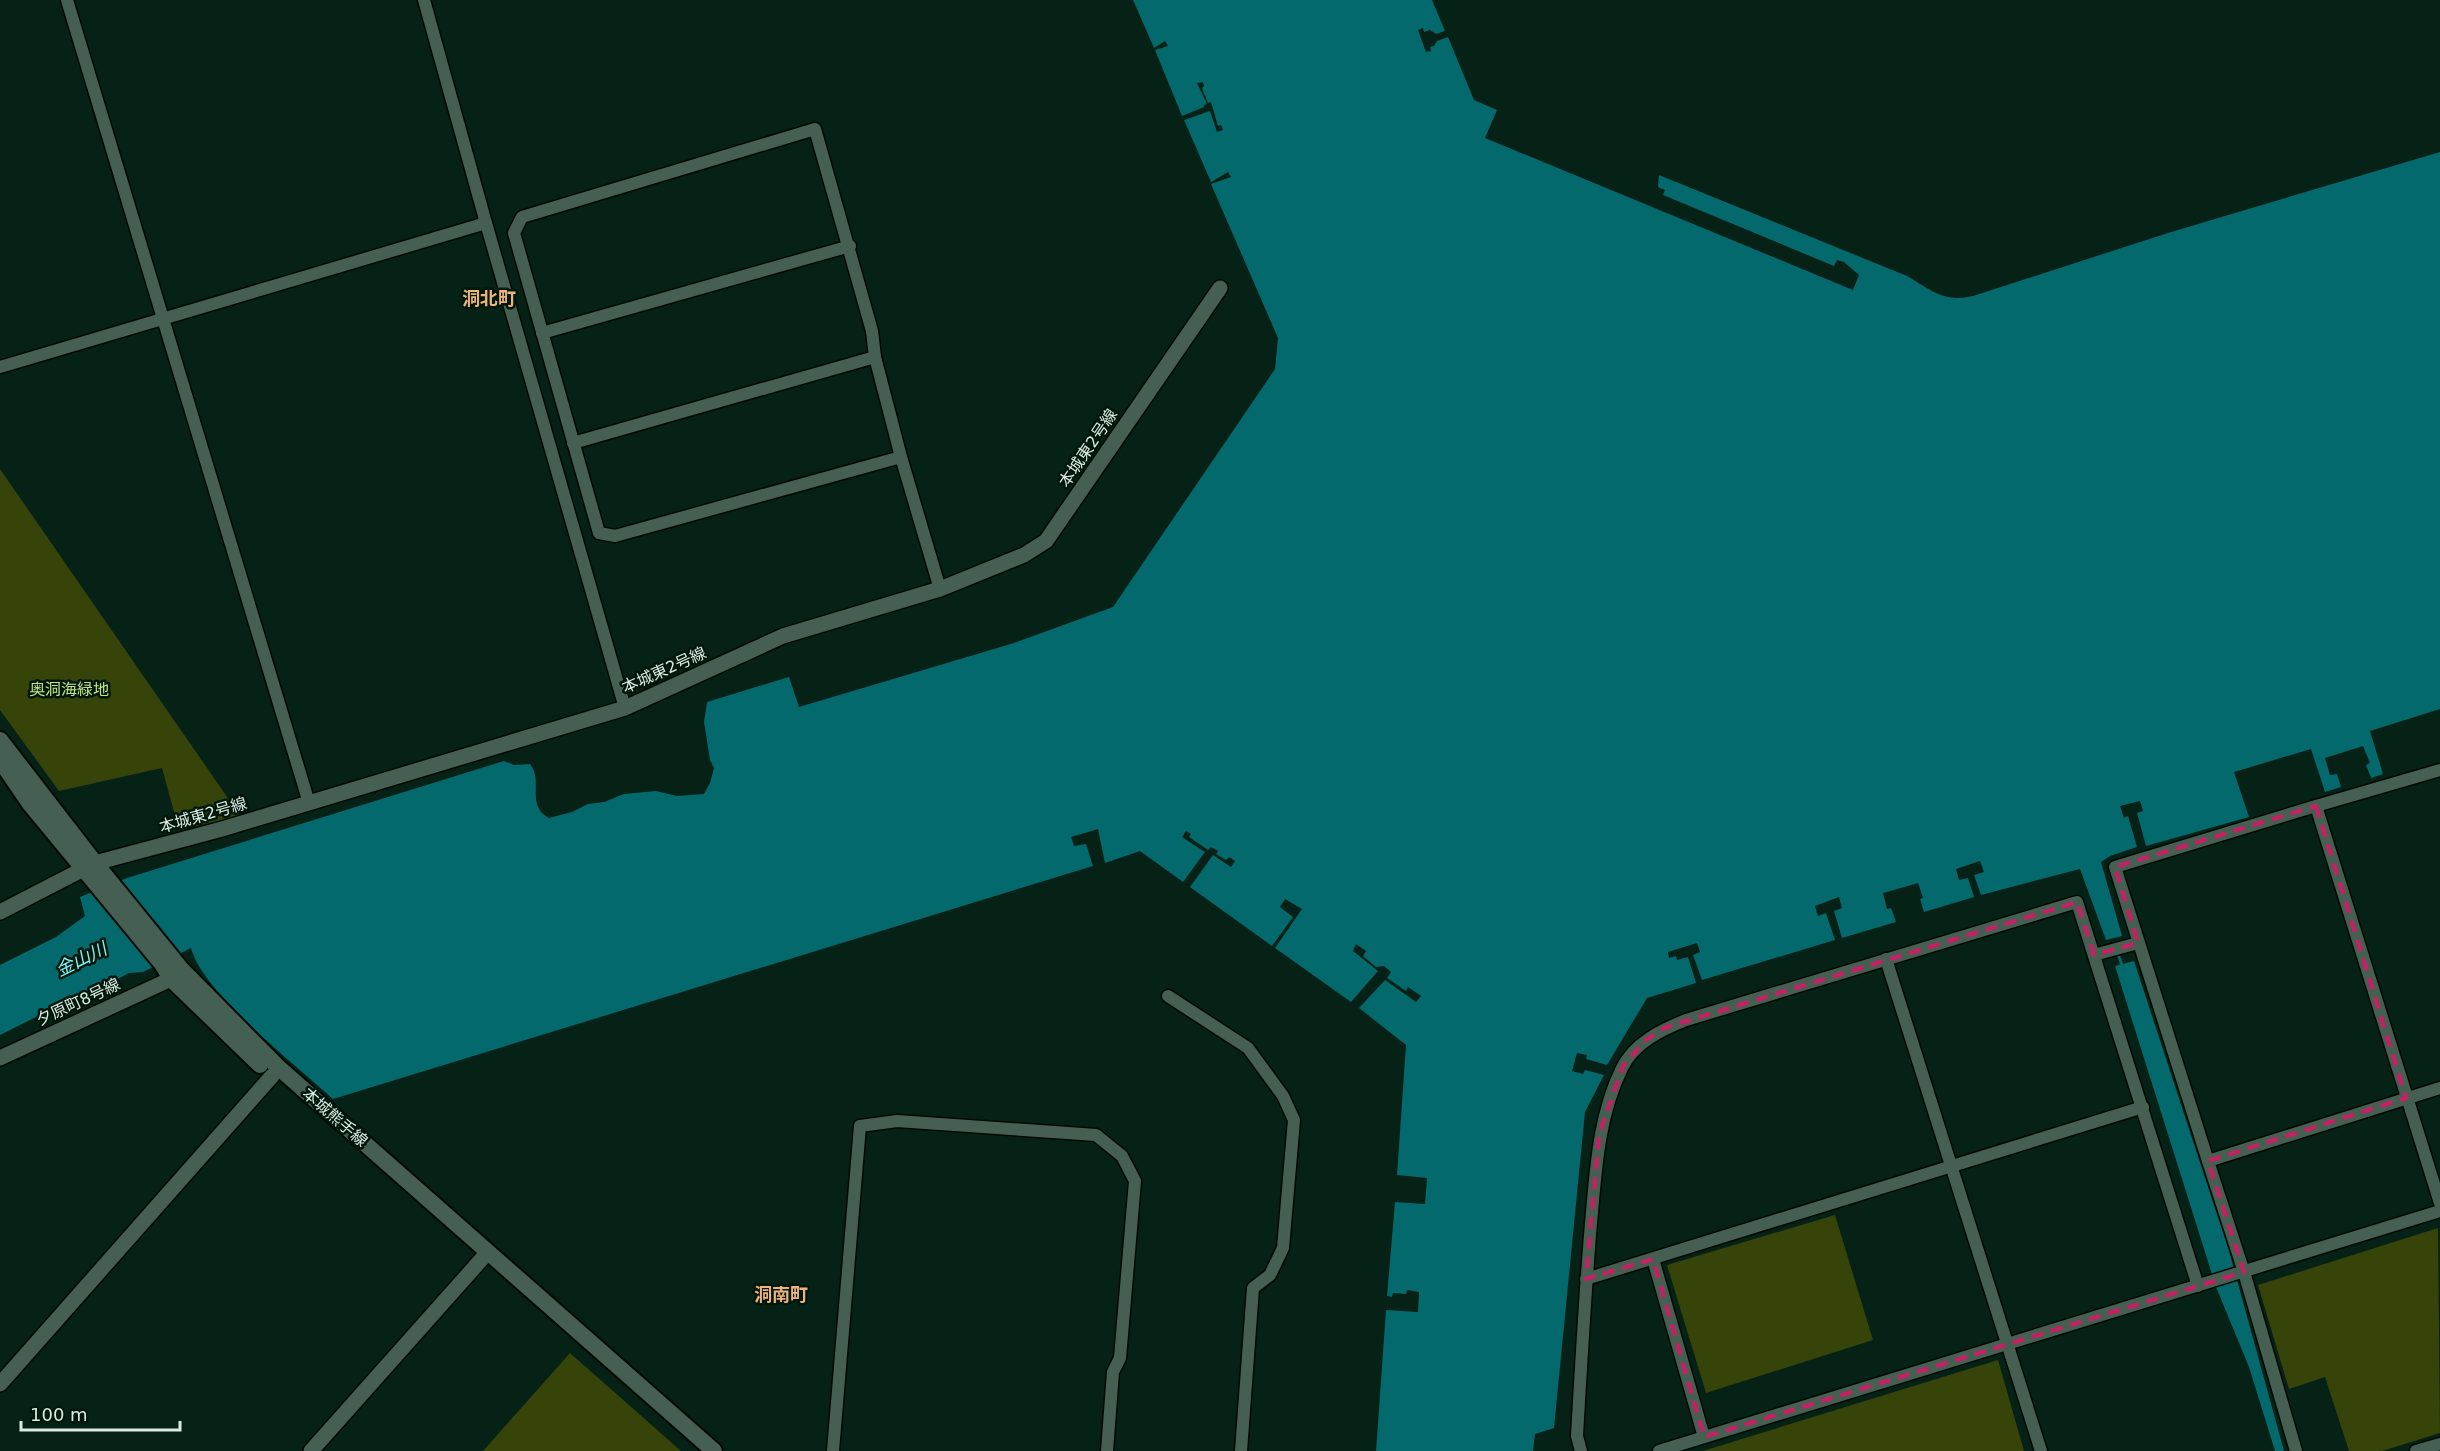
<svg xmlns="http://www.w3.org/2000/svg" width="2440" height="1451" viewBox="0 0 2440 1451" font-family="'DejaVu Sans','Noto Sans JP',sans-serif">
<rect width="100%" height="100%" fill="#062115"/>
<g fill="#364409">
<polygon points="0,469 241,817 179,830 162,768 59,791 0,710"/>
<polygon points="1835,1215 1873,1340 1706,1393 1667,1265"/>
<polygon points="2438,1228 2440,1433 2382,1451 2349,1451 2325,1377 2289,1389 2258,1285"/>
<polygon points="570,1353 681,1451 483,1451"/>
<polygon points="1998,1360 2024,1451 1703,1451"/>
</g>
<g fill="#03696d">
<path d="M 1133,0 L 1432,0 L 1445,31 L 1436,34 L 1430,30 L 1424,32 L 1423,28 L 1418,30 L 1426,52 L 1431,51 L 1430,47 L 1434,46 L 1437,41 L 1448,37 L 1474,100 L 1497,110 L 1485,138 L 1853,290 L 1859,275 L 1844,262 L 1837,260 L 1834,266 L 1663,195 L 1665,190 L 1658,187 L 1659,175 L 1907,276 C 1931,290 1944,303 1973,296 L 2168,233 L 2440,152 L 2440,709 L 2370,731 L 2383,774 L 2371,778 L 2366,765 L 2370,763 L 2363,746 L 2325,758 L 2330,775 L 2337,774 L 2341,787 L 2325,792 L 2311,749 L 2234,772 L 2249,817 L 2146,846 L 2137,813 L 2143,811 L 2140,801 L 2120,806 L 2124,818 L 2128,816 L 2137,847 L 2110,856 L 2101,862 L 2122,936 L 2106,940 L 2080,869 L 1981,895 L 1974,875 L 1984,872 L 1980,861 L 1956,869 L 1959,880 L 1968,878 L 1974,897 L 1924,912 L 1920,899 L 1923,898 L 1918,883 L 1883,893 L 1887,909 L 1891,908 L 1896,922 L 1842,938 L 1834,911 L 1842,908 L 1839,897 L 1815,906 L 1818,916 L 1826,913 L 1835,940 L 1702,980 L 1693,955 L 1700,952 L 1697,943 L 1668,952 L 1669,958 L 1676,956 L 1677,960 L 1688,957 L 1696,983 L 1647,998 L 1607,1065 L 1586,1059 L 1587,1055 L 1577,1053 L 1572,1071 L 1583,1074 L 1585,1070 L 1604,1075 L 1585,1112 L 1554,1428 L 1535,1434 L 1533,1451 L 1376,1451 L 1386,1310 L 1418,1312 L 1419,1292 L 1407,1290 L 1406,1294 L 1393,1293 L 1392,1297 L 1387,1296 L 1395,1202 L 1425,1204 L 1427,1178 L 1397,1175 L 1406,1045 L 1359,1008 L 1385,980 L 1416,1002 L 1421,996 L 1408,987 L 1406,991 L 1387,978 L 1391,972 L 1384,966 L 1376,967 L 1363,956 L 1366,951 L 1356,944 L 1353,951 L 1378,971 L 1351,1002 L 1275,948 L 1302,909 L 1285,899 L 1280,907 L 1293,917 L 1272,946 L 1190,887 L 1213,855 L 1231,867 L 1235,861 L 1229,857 L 1226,860 L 1216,854 L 1218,851 L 1211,847 L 1208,850 L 1189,837 L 1191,834 L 1186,831 L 1182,837 L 1205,852 L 1183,882 L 1140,851 L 1105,863 L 1098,829 L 1071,837 L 1074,846 L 1086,844 L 1093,866 L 333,1099 C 297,1066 202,992 191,948 L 143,972 L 129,973 L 93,992 L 66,1002 L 0,1035 L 0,965 L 56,937 L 85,916 L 80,897 L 127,878 L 504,761 L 514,765 L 530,764 C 544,781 525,805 549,818 L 572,812 L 588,804 L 604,802 L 624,794 L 656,791 L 677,796 L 704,794 L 710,783 L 714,768 L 710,760 L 704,722 L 707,702 L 789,677 L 799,707 L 1014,643 L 1113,607 L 1275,369 L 1278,338 L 1211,184 L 1231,177 L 1228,172 L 1211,182 L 1184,120 L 1210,111 L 1217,132 L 1223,130 L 1221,125 L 1218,126 L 1211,102 L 1208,103 L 1202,88 L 1204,86 L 1203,82 L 1197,83 L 1207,104 L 1204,105 L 1204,107 L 1182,116 L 1155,50 L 1168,46 L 1165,41 L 1154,48 Z"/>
<polygon points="2134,961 2229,1251 2284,1451 2275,1451 2249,1367 2216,1287 2115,966"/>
</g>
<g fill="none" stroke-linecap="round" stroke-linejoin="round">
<polyline stroke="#03696d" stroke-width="3" points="2117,951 2123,968"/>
<defs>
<g id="minor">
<polyline points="67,0 309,803"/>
<polyline points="424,0 486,223"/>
<polyline points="542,333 850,246"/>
<polyline points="0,367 486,223 625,708"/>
<polyline points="573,443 875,357"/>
<polyline points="901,457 615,536 599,533 514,233 522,217 815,129 872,331 875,357 901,457 940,589"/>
<polyline points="2440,770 2316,806 2440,1203"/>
<polyline points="2094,955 2138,943"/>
<polyline points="1886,959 2041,1451"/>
<polyline points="1168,996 1248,1048 1283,1096 1294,1120 1283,1248 1270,1275 1253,1288 1241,1451"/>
<polyline points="2208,1161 2115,867 2316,806"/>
<polyline points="1653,1259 1704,1437"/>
<polyline points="1586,1279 2143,1107"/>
<polyline points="833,1451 860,1126 897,1121 1096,1135 1122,1156 1135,1181 1120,1358 1113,1372 1107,1451"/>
<path d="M 1581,1451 L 1577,1436 C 1581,1365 1585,1294 1591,1223 C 1596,1170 1598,1117 1622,1068 C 1634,1043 1661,1030 1686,1020 L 2077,902 L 2198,1286"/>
<polyline points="1659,1451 2440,1211"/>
<polyline points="2296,1451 2244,1272 2208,1161 2440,1088"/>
<polyline points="2416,1451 2440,1444"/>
</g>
<g id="tertiary">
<polyline points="0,912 95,863 222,829 625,708 783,636 940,589 1024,555 1046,541 1220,288"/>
<polyline points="0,1058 171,979 181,972"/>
<polyline points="0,1384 272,1076"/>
<polyline points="311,1451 488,1252"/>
</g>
<g id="secondary">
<polyline points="0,740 95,863 182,970 278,1067 714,1451"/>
<polyline points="0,760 30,804 162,964 171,979 260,1065"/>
</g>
</defs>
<use href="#minor" stroke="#000a03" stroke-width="15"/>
<use href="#tertiary" stroke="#000a03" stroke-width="18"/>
<use href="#secondary" stroke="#000a03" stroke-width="20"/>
<use href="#minor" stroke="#456052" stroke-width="12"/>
<use href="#tertiary" stroke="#456052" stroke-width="15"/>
<use href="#secondary" stroke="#456052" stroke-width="16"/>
</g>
<path fill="none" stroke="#c32262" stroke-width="4.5" stroke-dasharray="12 8" stroke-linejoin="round" d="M 2316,806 L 2406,1098 L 2208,1161 L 2244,1272 L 1704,1437 L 1653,1259 L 1586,1279 L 1599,1135 L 1623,1066 L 1646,1040 L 1664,1028 L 2077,902 L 2094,955 L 2138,943 L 2115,867 Z"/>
<g text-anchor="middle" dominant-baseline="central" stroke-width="5" stroke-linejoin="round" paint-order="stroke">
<g font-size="16" fill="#daeae1" stroke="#00170c">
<text transform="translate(1088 448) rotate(-56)">本城東2号線</text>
<text transform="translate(664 670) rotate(-24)">本城東2号線</text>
<text transform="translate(203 815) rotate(-16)">本城東2号線</text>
<text transform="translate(78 1002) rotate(-25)">夕原町8号線</text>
<text transform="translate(335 1117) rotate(41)">本城熊手線</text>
</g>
<g font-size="16" fill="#c6e481" stroke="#00170c">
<text x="69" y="689">奥洞海緑地</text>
</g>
<g font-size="18" font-weight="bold" fill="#edb37a" stroke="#00170c">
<text x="489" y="298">洞北町</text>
<text x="781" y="1294">洞南町</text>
</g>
<g font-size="18" font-style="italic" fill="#83f3f9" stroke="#00170c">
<text transform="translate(81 959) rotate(-26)">金山川</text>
</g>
</g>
<path d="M21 1421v9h159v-9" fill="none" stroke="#daeae1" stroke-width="3"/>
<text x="30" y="1421" font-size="18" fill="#daeae1" stroke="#00170c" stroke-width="4.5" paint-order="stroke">100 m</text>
</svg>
